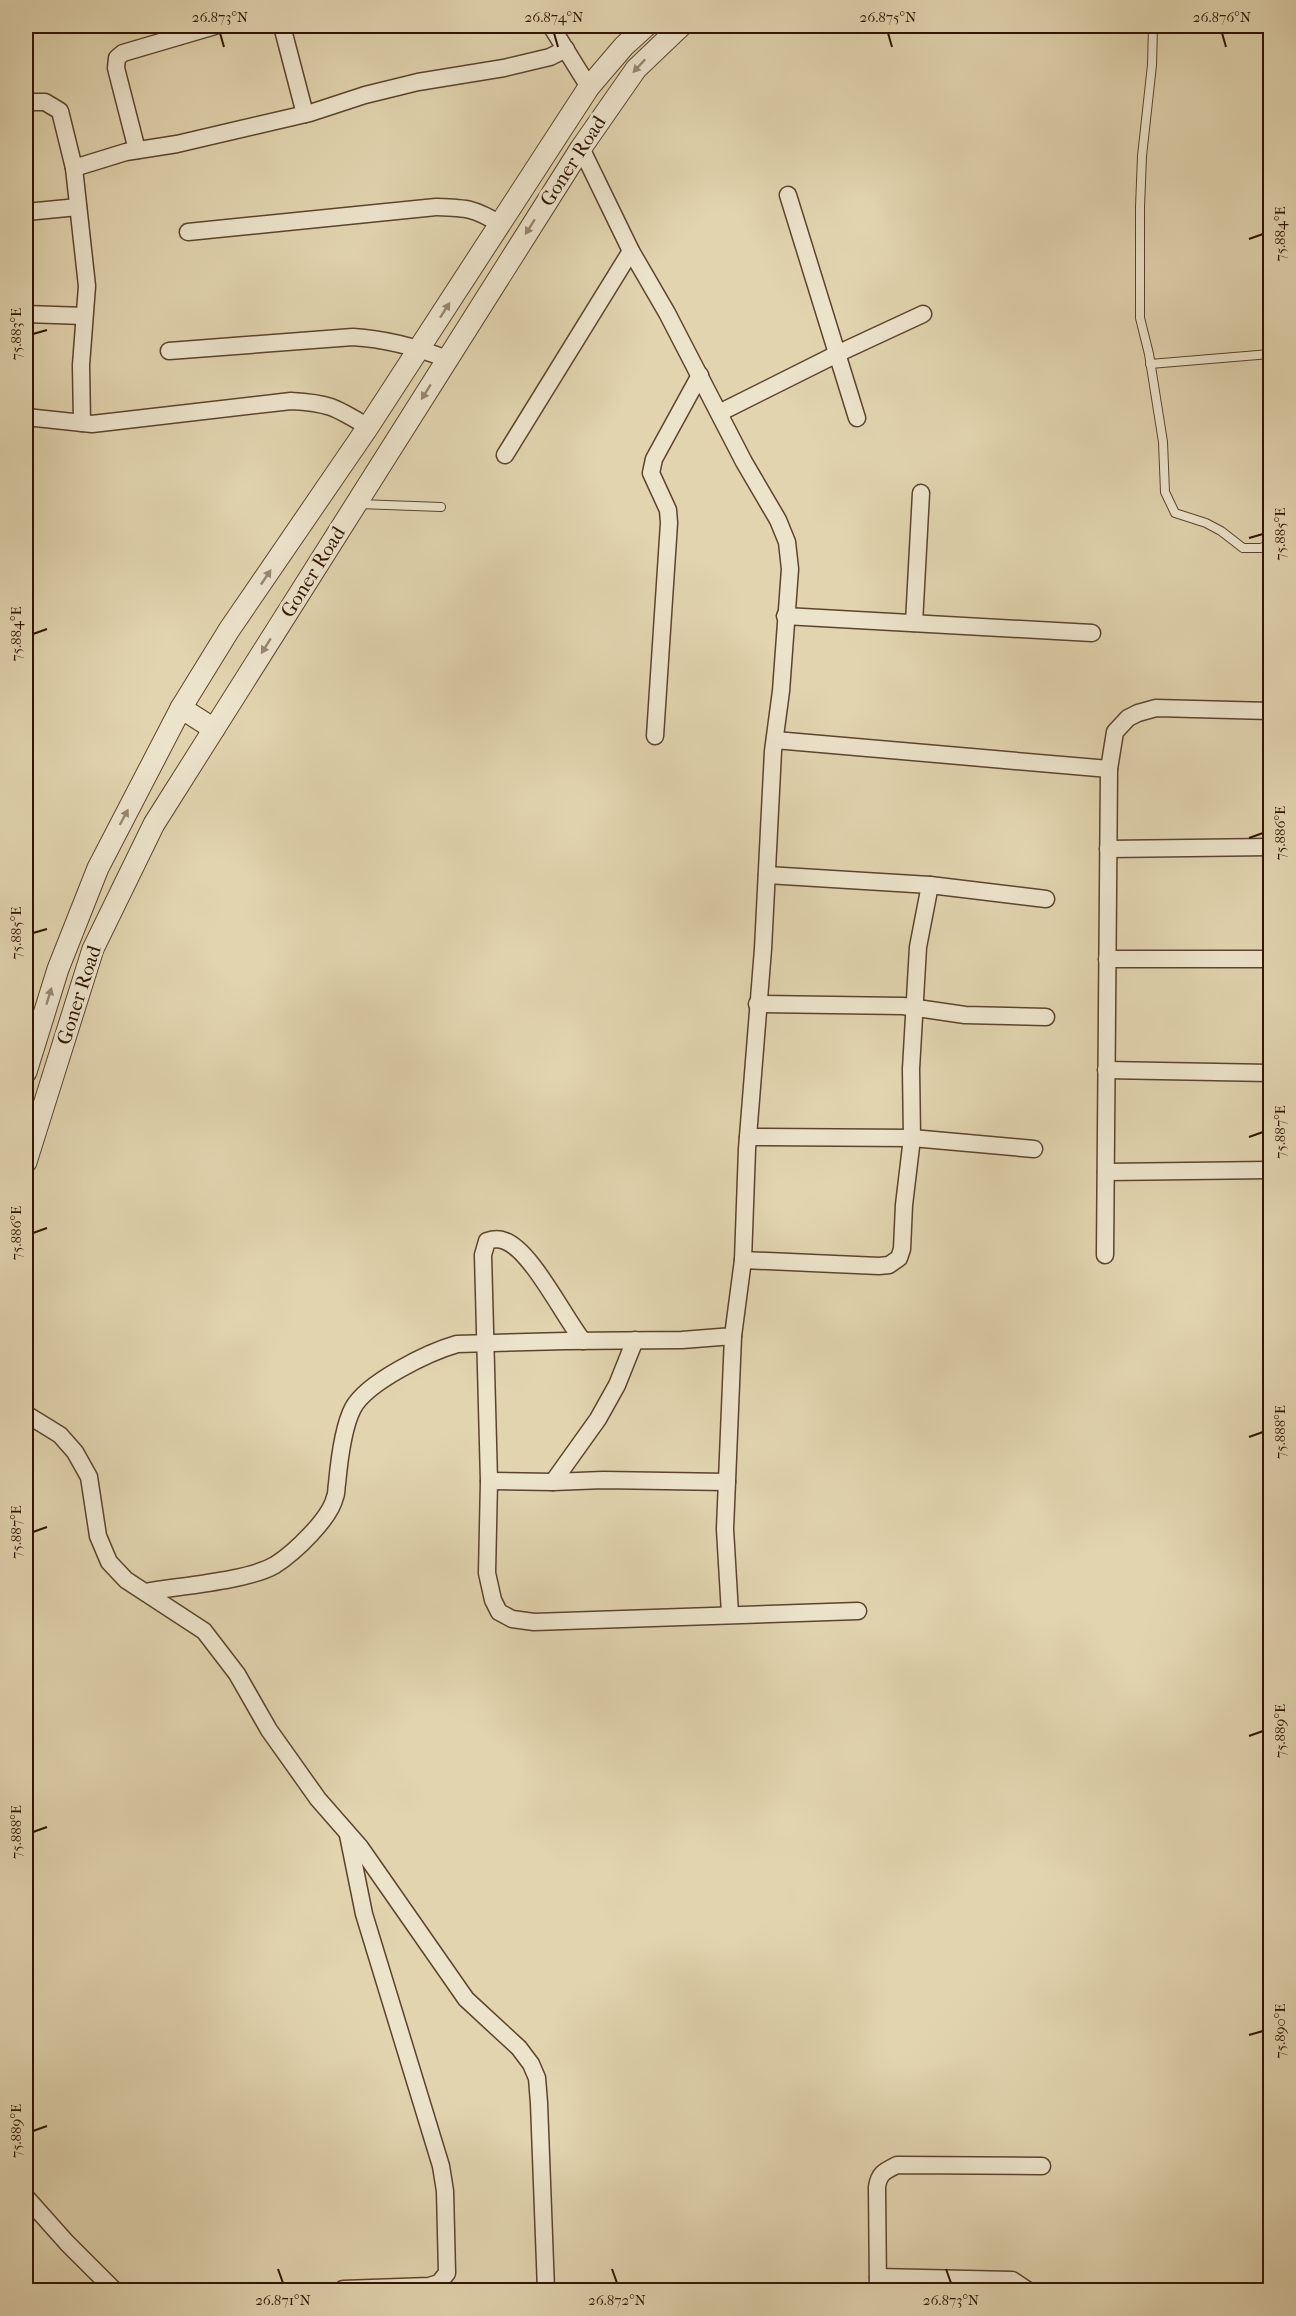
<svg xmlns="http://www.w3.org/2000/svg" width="1296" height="2316" viewBox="0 0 1296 2316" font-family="'IM FELL French Canon',serif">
<rect width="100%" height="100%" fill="#e1d4af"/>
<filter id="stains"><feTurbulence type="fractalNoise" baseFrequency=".00333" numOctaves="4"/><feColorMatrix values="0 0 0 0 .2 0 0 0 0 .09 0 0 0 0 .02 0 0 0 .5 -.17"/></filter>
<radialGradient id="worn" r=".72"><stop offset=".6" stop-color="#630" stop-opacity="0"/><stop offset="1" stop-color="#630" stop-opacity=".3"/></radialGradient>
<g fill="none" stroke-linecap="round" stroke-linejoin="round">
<defs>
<g id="service">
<polyline points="1153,26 1152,65 1142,156 1140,207 1140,318 1149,354 1163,442 1165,492 1175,513 1206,523 1221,531 1243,548 1261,548 1270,544"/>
<polyline points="1150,364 1270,354"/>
<polyline points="359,504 441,507"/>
</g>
<g id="minor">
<polyline points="282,26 305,114"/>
<polyline points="551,26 589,87"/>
<polyline points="26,102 45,102 60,111 74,168 87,286 81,365 82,423"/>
<polyline points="137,150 116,68 117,58 123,53 215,26"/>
<polyline points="74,168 126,152 177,144 310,113 365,95 418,82 504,68 550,57 566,49"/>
<polyline points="788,195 857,418"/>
<polyline points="26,212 78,207"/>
<path d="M 188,232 L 436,207 C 467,208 474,208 500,224"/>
<polyline points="26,314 84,316"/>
<path d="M 169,351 L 353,337 C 386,339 416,347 447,359"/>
<polyline points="719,413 839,353 923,314"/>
<path d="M 26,417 L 92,424 L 291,401 C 329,403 335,407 368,427"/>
<polyline points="505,455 631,251"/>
<polyline points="785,616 1092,633"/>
<polyline points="914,623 921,493"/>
<polyline points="655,736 669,523 668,510 651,473 654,459 700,375"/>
<polyline points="775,740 1109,769"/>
<polyline points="1108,849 1270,847"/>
<polyline points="767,875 930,885 1046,899"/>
<polyline points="1107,959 1270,959"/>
<polyline points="757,1004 903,1006 965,1015 1046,1017"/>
<polyline points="1106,1070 1270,1073"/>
<polyline points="748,1137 912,1138 1034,1149"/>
<polyline points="1106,1172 1270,1170"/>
<polyline points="1105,1255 1109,769 1115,732 1128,718 1138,713 1156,708 1270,711"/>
<polyline points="743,1260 879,1266 889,1265 899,1258 902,1249 904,1205 912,1138 911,1069 918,947 930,885"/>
<path d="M 583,1341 C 564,1317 531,1250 505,1241 C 498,1238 493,1239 487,1241 L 483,1255 L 489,1481 L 487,1573 L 493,1600 L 499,1612 L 512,1619 L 534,1622 L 858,1611"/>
<polyline points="26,1414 60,1435 75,1452 89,1477 98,1536 109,1562 126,1580 204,1631 237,1674 269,1730 318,1799 360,1847 466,1999 519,2048 531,2064 537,2078 539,2103 546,2290"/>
<polyline points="489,1481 553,1482 603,1480 727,1482"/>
<polyline points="553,1482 598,1419 617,1385 635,1340"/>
<path d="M 145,1592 C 178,1586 248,1581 275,1565 C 294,1553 330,1519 335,1497 C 337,1493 336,1488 337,1484 C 339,1462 343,1427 353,1408 C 367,1382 429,1352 457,1344 L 566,1341 L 682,1340 L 733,1336 L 743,1260 L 747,1149 L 763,949 L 773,751 L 781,691 L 790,569 L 787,542 L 778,520 L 744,462 L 667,313 L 631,251 L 581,148"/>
<polyline points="730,1614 725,1529 733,1336"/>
<polyline points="26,2197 67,2243 114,2290"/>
<polyline points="878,2277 1012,2280 1027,2290"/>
<polyline points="343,2289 429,2286 439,2283 447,2273 445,2191 441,2166 364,1914 348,1835"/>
<path d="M 878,2290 L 877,2187 C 879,2173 885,2171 897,2165 L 1042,2166"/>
</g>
<g id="tertiary">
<polyline points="181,708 214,729"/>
<polyline points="26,1072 58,969 98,868 181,708 229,630 368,427 589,87 624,46 646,26"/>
<polyline points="26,1162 93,949 154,824 581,148 636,69 681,26"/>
</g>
</defs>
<use href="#service" stroke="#5c442c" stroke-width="10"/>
<use href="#minor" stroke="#5c442c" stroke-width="19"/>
<use href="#tertiary" stroke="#5c442c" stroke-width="23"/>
<use href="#service" stroke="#ece3cb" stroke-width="8"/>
<use href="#minor" stroke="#ece3cb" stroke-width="16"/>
<use href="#tertiary" stroke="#ece3cb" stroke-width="21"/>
</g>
<defs><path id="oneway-solid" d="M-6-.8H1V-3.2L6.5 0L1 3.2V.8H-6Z" transform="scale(1.5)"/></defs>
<g fill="#978670">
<use href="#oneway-solid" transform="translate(639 66) rotate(133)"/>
<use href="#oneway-solid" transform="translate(530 227) rotate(122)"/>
<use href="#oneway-solid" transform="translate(445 310) rotate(-57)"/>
<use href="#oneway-solid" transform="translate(426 392) rotate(122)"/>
<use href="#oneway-solid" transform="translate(266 577) rotate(-56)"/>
<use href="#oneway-solid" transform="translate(266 646) rotate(122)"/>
<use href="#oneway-solid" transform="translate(124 817) rotate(-62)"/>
<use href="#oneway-solid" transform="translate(49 996) rotate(-73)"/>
</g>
<path fill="none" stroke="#2f1400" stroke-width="2" d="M 220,33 L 224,47M 554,33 L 558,47M 888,33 L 892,47M 1222,33 L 1226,47M 1249,239 L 1263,234M 33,334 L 47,330M 1249,538 L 1263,534M 33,634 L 47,629M 1249,838 L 1263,833M 33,933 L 47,929M 1249,1137 L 1263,1132M 33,1233 L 47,1228M 1249,1437 L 1263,1432M 33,1532 L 47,1527M 1249,1736 L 1263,1731M 33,1832 L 47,1827M 1249,2035 L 1263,2031M 33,2131 L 47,2126M 278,2269 L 283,2283M 612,2269 L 617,2283M 946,2269 L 951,2283"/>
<g text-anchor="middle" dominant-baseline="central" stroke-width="6" stroke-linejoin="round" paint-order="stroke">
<g font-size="20" fill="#2f1400" stroke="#ece3cb">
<text transform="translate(573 161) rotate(-57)">Goner Road</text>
<text transform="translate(313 572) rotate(-58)">Goner Road</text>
<text transform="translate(79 995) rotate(-72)">Goner Road</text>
</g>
</g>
<rect width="1296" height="2316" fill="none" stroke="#e1d4af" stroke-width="66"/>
<rect x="33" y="33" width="1230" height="2250" fill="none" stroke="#2f1400" stroke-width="2"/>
<g font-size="15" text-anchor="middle" fill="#2f1400">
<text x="220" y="22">26.873°N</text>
<text x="554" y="22">26.874°N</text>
<text x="888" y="22">26.875°N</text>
<text x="1222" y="22">26.876°N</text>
<text transform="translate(1280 234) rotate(-90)" y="5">75.884°E</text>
<text transform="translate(16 334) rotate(-90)" y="5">75.883°E</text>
<text transform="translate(1280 534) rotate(-90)" y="5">75.885°E</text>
<text transform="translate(16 634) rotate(-90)" y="5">75.884°E</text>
<text transform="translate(1280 833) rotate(-90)" y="5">75.886°E</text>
<text transform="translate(16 933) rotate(-90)" y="5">75.885°E</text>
<text transform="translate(1280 1132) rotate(-90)" y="5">75.887°E</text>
<text transform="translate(16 1233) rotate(-90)" y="5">75.886°E</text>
<text transform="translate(1280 1432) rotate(-90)" y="5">75.888°E</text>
<text transform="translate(16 1532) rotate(-90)" y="5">75.887°E</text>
<text transform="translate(1280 1731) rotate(-90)" y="5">75.889°E</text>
<text transform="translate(16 1832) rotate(-90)" y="5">75.888°E</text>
<text transform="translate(1280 2031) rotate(-90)" y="5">75.890°E</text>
<text transform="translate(16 2131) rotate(-90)" y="5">75.889°E</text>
<text x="283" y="2305">26.871°N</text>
<text x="617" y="2305">26.872°N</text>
<text x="951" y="2305">26.873°N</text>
</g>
<rect width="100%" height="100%" filter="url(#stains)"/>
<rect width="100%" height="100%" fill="url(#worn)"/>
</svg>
